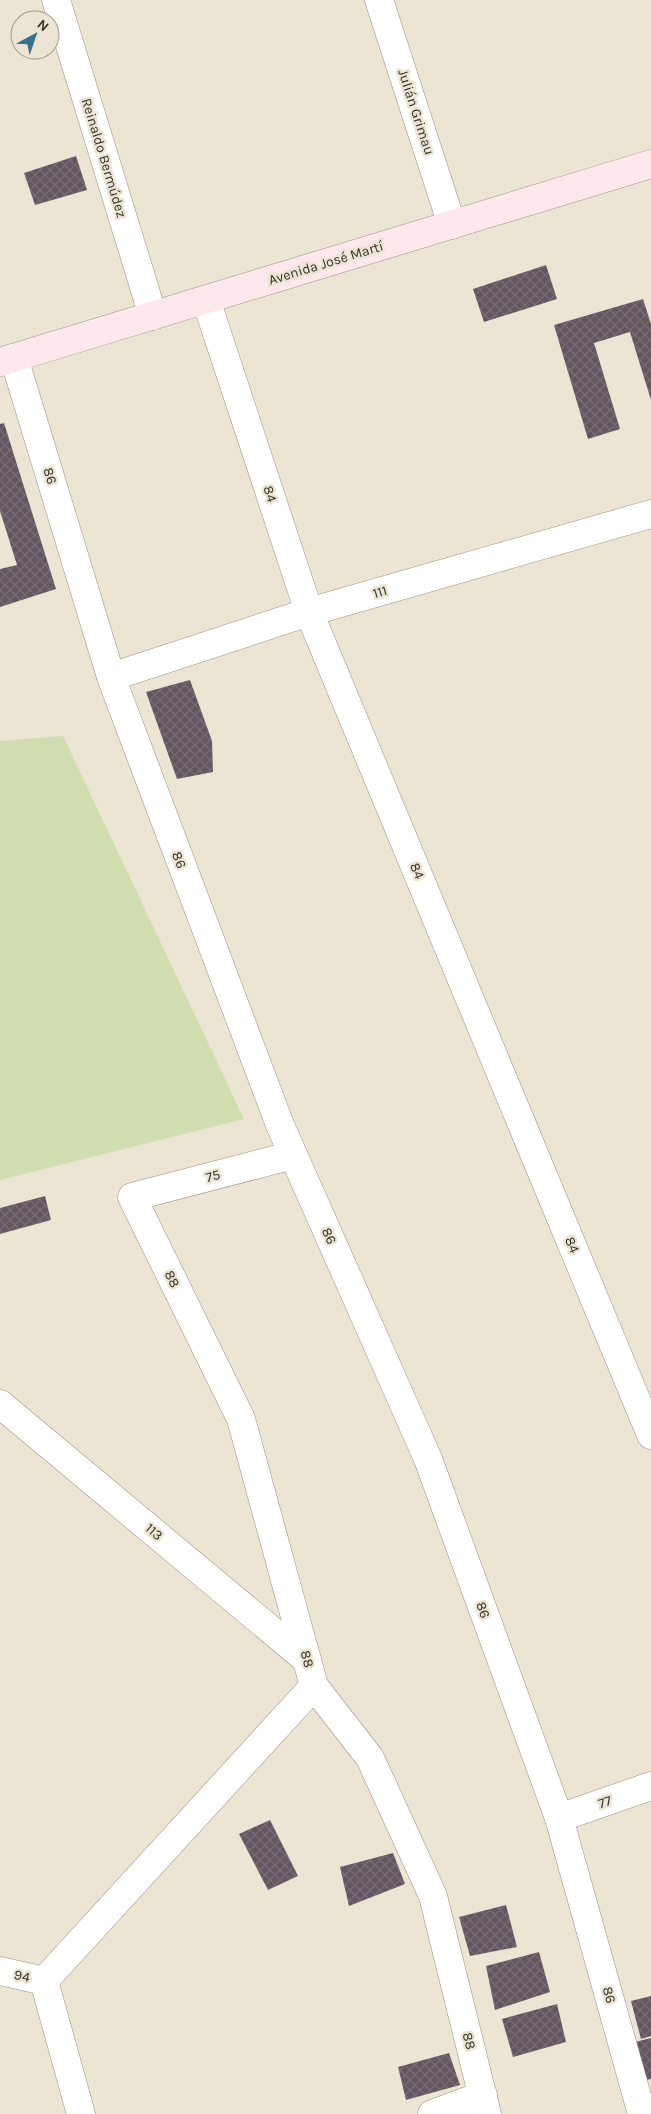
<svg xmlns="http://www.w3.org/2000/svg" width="651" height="2114" viewBox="0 0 651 2114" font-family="Karla,sans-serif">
<defs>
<pattern id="building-cross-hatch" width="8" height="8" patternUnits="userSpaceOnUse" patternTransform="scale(1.25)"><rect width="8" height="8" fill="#645661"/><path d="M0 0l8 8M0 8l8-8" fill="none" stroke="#776c74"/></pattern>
</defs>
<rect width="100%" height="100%" fill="#ede5d3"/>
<polygon fill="#d0ddae" points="63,736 244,1119 0,1180 0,741"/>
<g fill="url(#building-cross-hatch)">
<polygon points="76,156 87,190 35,205 24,173"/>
<polygon points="546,265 557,299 484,322 473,289"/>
<polygon points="643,299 651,324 651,400 630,332 594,343 620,429 588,439 554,325"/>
<polygon points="4,423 56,589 0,607 0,569 17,565 0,511 0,424"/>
<polygon points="190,680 212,741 213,772 177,779 146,692"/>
<polygon points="45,1196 51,1220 0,1234 0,1208"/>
<polygon points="270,1820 298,1876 268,1890 239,1834"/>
<polygon points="393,1853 405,1884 349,1906 340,1867"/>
<polygon points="506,1905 517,1947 470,1956 459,1917"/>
<polygon points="539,1952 550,1992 495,2010 486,1966"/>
<polygon points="651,1996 651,2036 641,2039 631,2001"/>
<polygon points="557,2004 566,2042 513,2057 502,2019"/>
<polygon points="651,2038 651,2079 646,2080 635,2042"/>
<polygon points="449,2053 460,2085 406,2100 398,2067"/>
</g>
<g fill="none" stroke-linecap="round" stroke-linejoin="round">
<defs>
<g id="minor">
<polyline points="56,0 153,316"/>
<polyline points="379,0 452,225"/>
<polyline points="206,300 309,612 651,1435"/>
<polyline points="14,358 111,677 280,1125 428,1459 559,1818 642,2114"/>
<polyline points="111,677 309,612 651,514"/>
<polyline points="293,1155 132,1197 241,1419 314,1686 370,1758 433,1896 487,2114"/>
<polyline points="0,1404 307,1660"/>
<polyline points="559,1818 651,1786"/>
<polyline points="0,1971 44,1981"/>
<polyline points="44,1981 314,1686"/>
<polyline points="44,1981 81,2114"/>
<polyline points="432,2114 483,2095"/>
</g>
<polyline id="secondary" points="0,362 651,164"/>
</defs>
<use href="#minor" stroke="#999180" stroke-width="29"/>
<use href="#secondary" stroke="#999180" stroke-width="29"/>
<use href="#minor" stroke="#fff" stroke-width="28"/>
<use href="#secondary" stroke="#fee8ee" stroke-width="28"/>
</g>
<g text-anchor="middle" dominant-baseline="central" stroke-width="5" stroke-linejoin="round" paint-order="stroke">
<g font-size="14" fill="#36332c" stroke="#ede5d3">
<text transform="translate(416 112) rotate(72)">Julián Grimau</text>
<text transform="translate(104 158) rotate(73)">Reinaldo Bermúdez</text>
<text transform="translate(326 263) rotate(-17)">Avenida José Martí</text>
<text transform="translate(50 476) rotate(73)">86</text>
<text transform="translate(270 494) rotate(72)">84</text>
<text transform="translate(380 592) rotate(-16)">111</text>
<text transform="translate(179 860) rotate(69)">86</text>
<text transform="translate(417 871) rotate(67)">84</text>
<text transform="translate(213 1176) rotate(-15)">75</text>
<text transform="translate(329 1236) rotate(66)">86</text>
<text transform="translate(572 1245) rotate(67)">84</text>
<text transform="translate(172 1279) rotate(64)">88</text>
<text transform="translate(154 1532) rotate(40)">113</text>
<text transform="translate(483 1610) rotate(70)">86</text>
<text transform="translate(307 1659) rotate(75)">88</text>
<text transform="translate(605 1802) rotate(-19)">77</text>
<text transform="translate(22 1976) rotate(12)">94</text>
<text transform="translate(609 1995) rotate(74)">86</text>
<text transform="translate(469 2041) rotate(76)">88</text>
</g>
</g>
<g transform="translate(35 35) rotate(40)"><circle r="24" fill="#ede5d3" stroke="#a49e90"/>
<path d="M0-4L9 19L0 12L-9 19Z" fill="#3a728c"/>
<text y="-8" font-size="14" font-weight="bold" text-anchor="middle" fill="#36332c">N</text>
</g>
</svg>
